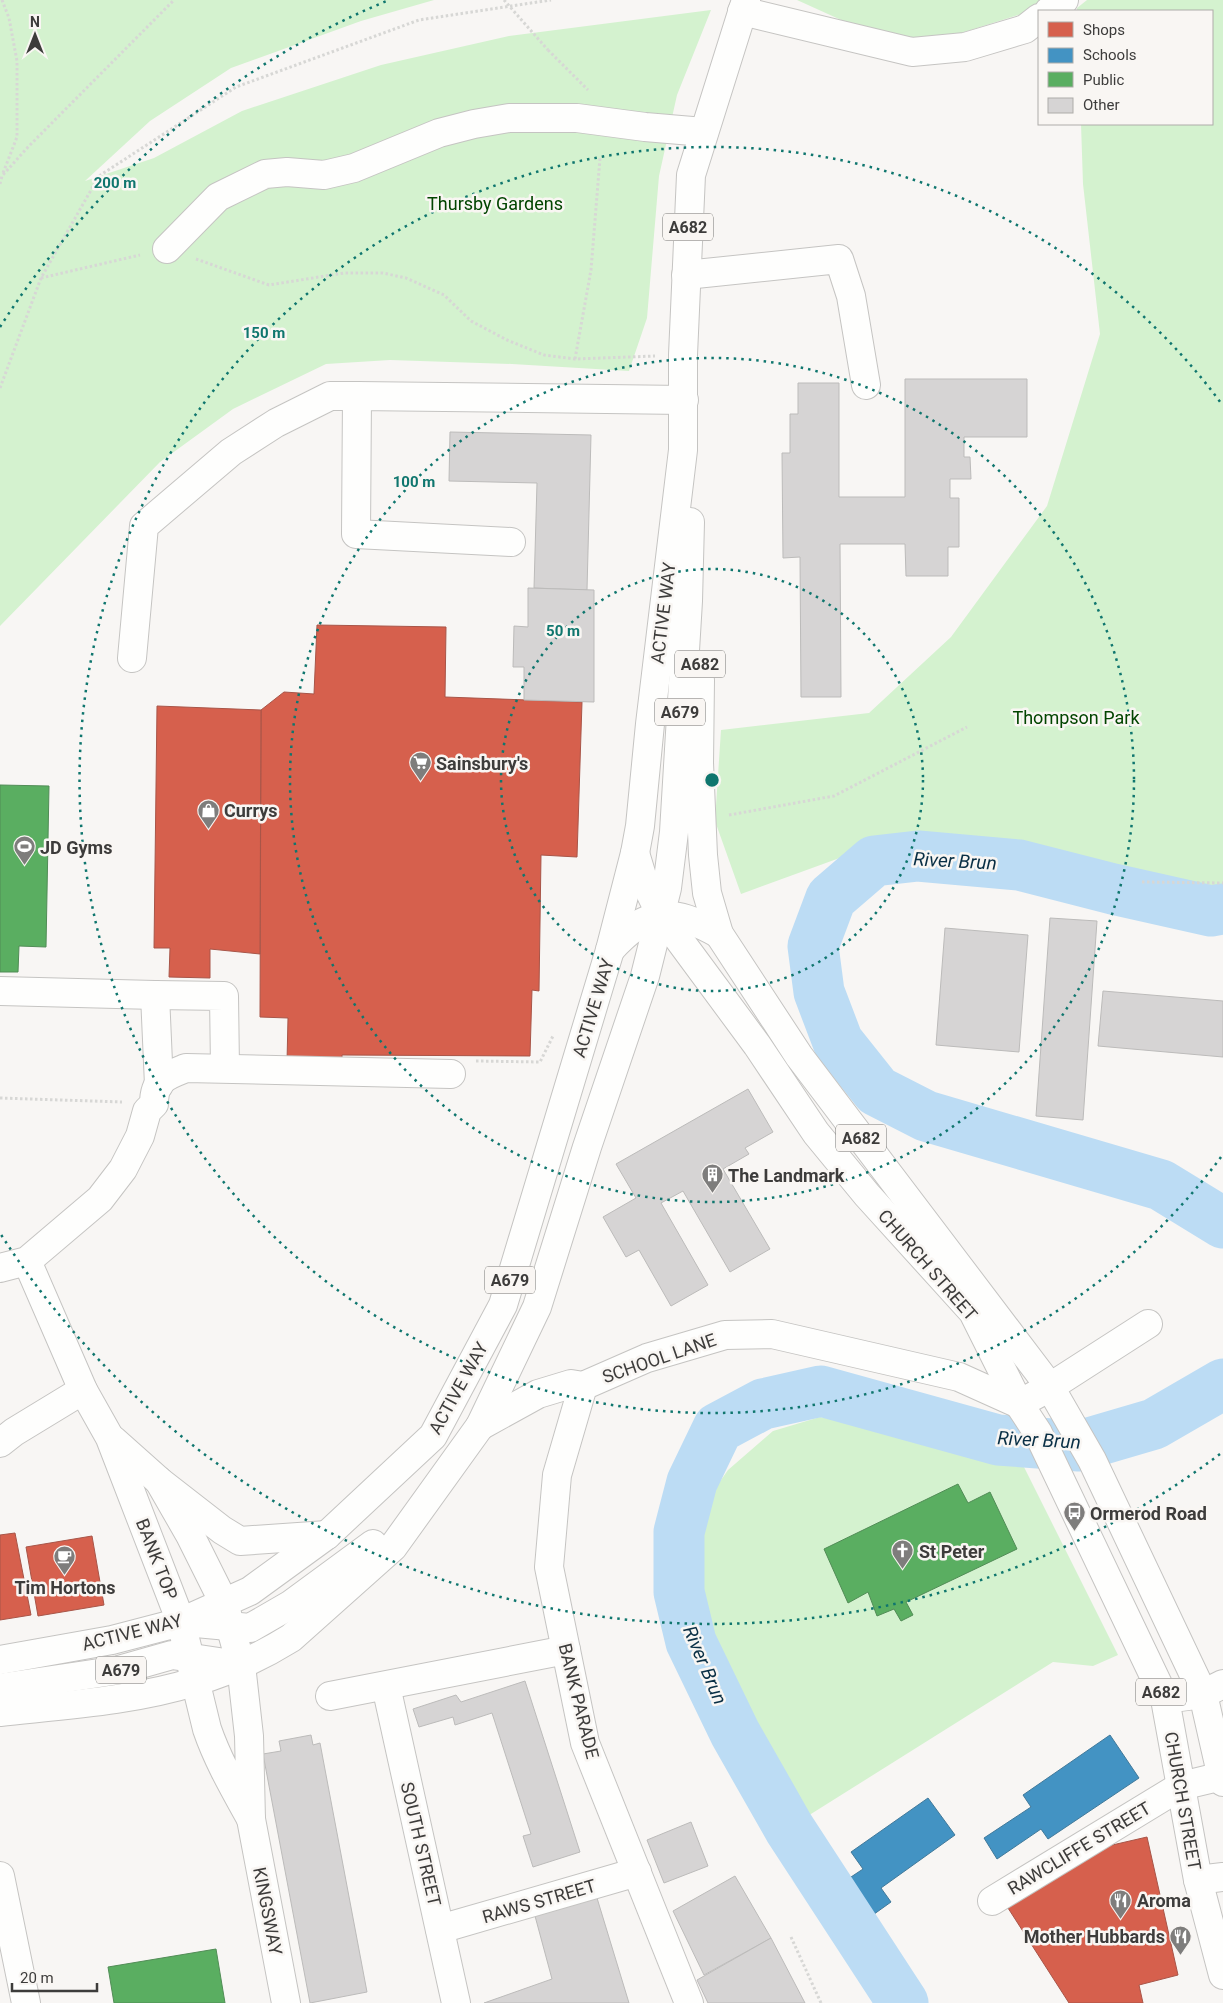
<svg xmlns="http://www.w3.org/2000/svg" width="1223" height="2003" viewBox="0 0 1223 2003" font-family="Roboto,sans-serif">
<rect width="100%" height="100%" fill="#f8f6f4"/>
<g fill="#d4f2cf">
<polygon points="0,0 434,0 361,21 231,68 150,121 85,181 154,158 242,111 381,65 509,36 711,10 677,95 659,176 647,318 629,371 512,364 390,360 326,364 233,409 160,462 0,626"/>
<polygon points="797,0 1044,0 1031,11 936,41 861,29"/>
<polygon points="1087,0 1223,0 1223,886 1183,890 985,849 878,844 741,894 715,821 721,730 869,713 951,637 1047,506 1100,334 1083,184 1081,124 1212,124 1212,11 1077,11 1077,8"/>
<polygon points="820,1417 1018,1455 1118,1655 1093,1666 1053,1662 803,1819 736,1701 703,1633 693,1586 698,1513 728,1470 773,1431"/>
</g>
<g fill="#d6604d" stroke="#a85548">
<polygon points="317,625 446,627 445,697 582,702 577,857 541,855 539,991 532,990 530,1056 342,1055 342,1063 287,1062 288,1018 260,1017 261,710 284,692 314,694"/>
<polygon points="157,706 261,710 260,954 210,949 210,978 169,977 170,948 154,948"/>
<polygon points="15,1533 31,1615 0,1620 0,1535"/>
<polygon points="92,1536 104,1605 38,1616 26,1547"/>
<polygon points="1147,1837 1178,1975 1139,1985 1143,2003 1069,2003 1008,1908 1095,1849"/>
</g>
<g fill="#4393c3" stroke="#41799a">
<polygon points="1110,1735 1139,1778 1048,1839 1041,1829 997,1859 984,1838 1031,1807 1023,1795"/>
<polygon points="928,1798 955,1835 881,1888 891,1902 870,1917 845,1881 863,1869 851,1852"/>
</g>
<g fill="#5aae61" stroke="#518c56">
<polygon points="0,785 49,786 46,947 19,946 18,972 0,972"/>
<polygon points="958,1484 968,1503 990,1492 1017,1549 906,1602 913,1615 901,1621 894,1609 877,1616 868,1592 848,1603 824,1549"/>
<polygon points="216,1949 225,2003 114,2003 108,1967"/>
</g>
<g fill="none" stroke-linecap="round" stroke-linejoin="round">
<g stroke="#bcdcf4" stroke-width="51">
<polyline points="1223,909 1211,911 1113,889 1019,865 918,856 874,861 831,898 813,946 819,992 838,1042 877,1091 926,1116 1161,1185 1223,1223"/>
<polyline points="903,2003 789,1828 735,1733 691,1642 679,1592 679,1532 692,1482 718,1428 763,1404 821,1391 998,1440 1079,1446 1154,1424 1223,1384"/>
</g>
</g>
<g fill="#d6d4d4" stroke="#bcbbba">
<polygon points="905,379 1027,379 1027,437 964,437 964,457 970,457 971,479 950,479 950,498 959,498 959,547 948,547 948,576 906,576 905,544 840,544 841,697 801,697 800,557 783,558 782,453 790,453 790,414 798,414 798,383 839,383 839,497 905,497"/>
<polygon points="450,432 591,435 587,590 534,588 537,483 449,481"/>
<polygon points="528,588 594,590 594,702 524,700 524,667 513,667 514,626 528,627"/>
<polygon points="1050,918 1097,921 1083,1120 1036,1116"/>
<polygon points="945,928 1028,935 1019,1052 936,1045"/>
<polygon points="1103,991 1223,1001 1223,1057 1098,1046"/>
<polygon points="748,1089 773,1132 745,1148 749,1154 723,1169 770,1249 730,1272 683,1191 661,1203 708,1285 671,1306 639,1250 626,1257 603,1217 636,1198 616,1164"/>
<polygon points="525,1681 580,1852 533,1867 523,1836 531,1834 492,1713 455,1725 453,1717 419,1727 413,1709 456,1695 461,1702"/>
<polygon points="311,1735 313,1745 320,1743 367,1992 310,2003 263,1754 281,1751 279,1741"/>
<polygon points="691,1822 708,1866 664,1883 647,1840"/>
<polygon points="735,1876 771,1938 704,1975 673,1911"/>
<polygon points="597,1898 629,2003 484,2003 552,1979 535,1916"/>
<polygon points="771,1938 805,2003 708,2003 697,1980"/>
</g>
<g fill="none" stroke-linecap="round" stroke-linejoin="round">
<defs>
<g id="minor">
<polyline points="742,11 912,52 965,47 1025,29 1039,18"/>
<polyline points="1049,11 1064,0"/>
<polyline points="167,249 218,197 265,174 287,172 324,175 354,168 439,133 474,124 509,118 577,118 645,127 704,132"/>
<polyline points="686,275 839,259 851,296 866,385"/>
<polyline points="511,542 356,534 357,396 684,400"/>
<polyline points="132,658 144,526 231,452 276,423 330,396 357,396"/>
<polyline points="0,991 155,995"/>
<polyline points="159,1085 155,995 224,996 225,1068"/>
<path d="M 27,1261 L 83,1390 L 110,1438 L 181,1622 L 207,1729 C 218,1761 235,1790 251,1819 L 249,1736 L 241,1665 L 224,1603 L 190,1535 L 159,1481"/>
<path d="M 0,1268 L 27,1261 L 100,1199 L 123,1169 L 140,1136 L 147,1111 L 154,1104 C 154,1079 166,1076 186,1068 L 451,1074"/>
<polyline points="583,1386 557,1475 549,1567 585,1743 689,2003"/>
<polyline points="480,1426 538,1394 571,1384 583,1386 647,1358 725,1335 772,1334 959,1377 1019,1404 1050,1387 1148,1324"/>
<polyline points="113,1440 159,1481 222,1530 240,1541 327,1535"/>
<polyline points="0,1443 14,1432 83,1390"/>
<polyline points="386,1686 456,2003"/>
<polyline points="330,1696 566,1650"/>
<polyline points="1165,1699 1203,1694 1223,1684"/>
<polyline points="251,1819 286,2003"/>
<polyline points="0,1876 26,2003"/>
<polyline points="1198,1880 1223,1877"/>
<polyline points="992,1901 1181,1786 1222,1776"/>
<polyline points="440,1929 637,1872"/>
</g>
<g id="major">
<polyline points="700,680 699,763 703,855 707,893 719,934 799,1056 1050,1387 1092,1460 1203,1694 1223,1782"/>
<polyline points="635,853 642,876 661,915 757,1045 816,1133 867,1195 973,1312 1019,1404 1038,1433 1165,1699 1198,1880 1223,1975"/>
<path d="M 610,950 C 648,908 671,907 719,934"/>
<polyline points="185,1622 250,1628 290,1605 373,1544"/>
<polyline points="0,1660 112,1640 181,1622 250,1591 327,1535 433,1436 503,1305 610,950 635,853 640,826 650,724 683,450 683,355 691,175 746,0"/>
<polyline points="0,1688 119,1670 172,1655 239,1665"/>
<path d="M 0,1712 C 65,1705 134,1701 197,1681 C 230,1671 262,1656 291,1638 L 393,1547 L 480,1426 L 537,1307 L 587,1147 L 645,976 L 667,888 L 674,832 L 688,601 L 690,522"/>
</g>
</defs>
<use href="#minor" stroke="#c5c4c2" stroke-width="30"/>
<use href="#major" stroke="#c5c4c2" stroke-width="30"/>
<g stroke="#d7d7d5" stroke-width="3" stroke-dasharray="2.5 2.5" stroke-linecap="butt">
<polyline points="2,0 9,18 17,61 17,137 3,173"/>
<polyline points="548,50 588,90"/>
<polyline points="0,184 2,176 28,147 174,0"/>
<polyline points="196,259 269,285 344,273 383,273 406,278 444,295 471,321 507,340 544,355 575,359 655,356"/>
<polyline points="41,278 140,255"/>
<polyline points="575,359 591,270 600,158"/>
<polyline points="0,388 41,278 99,176 236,87 419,20 551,0"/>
<polyline points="729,815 834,796 967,727"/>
<polyline points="1142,882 1223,883"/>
<polyline points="476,1061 540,1062 553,1036"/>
<polyline points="0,1098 122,1102"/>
<polyline points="791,1937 821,2003"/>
</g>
<use href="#minor" stroke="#fefefd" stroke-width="28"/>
<use href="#major" stroke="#fefefd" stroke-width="28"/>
<polyline stroke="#d7d7d5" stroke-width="3" stroke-dasharray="2.5 2.5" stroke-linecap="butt" points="504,0 548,50"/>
</g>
<g fill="none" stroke="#0f766e" stroke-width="2.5" stroke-dasharray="2.5 5">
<circle cx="712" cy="780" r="211"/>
<circle cx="712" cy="780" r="422"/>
<path d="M1221 1157A633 633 0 1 1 1221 403"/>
<path d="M1220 1454A844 844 0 0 1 0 1233M0 327A844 844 0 0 1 389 0"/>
</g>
<defs>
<symbol id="supermarket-pin" viewBox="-11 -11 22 30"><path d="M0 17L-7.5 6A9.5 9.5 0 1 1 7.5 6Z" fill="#7e7d7c" stroke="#f9f6f3"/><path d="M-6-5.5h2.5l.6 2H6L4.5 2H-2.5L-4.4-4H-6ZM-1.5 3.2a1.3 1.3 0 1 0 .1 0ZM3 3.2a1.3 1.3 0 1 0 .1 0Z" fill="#fff"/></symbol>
<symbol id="shop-pin" viewBox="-11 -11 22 30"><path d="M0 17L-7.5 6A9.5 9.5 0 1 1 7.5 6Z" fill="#7e7d7c" stroke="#f9f6f3"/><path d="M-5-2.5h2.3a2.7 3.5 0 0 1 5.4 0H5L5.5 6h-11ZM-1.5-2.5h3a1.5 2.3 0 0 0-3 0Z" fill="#fff"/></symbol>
<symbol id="stadium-pin" viewBox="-11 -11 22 30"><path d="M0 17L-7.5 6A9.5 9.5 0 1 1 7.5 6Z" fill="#7e7d7c" stroke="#f9f6f3"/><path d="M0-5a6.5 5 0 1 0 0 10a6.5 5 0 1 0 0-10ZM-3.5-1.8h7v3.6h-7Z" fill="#fff"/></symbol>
<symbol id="building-pin" viewBox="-11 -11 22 30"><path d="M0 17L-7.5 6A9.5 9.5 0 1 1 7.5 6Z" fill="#7e7d7c" stroke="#f9f6f3"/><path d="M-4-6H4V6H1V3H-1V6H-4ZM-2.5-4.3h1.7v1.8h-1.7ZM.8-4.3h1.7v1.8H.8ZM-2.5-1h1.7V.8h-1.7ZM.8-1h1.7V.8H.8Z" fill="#fff"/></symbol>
<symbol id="bus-pin" viewBox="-11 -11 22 30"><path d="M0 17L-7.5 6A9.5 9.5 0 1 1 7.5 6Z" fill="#7e7d7c" stroke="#f9f6f3"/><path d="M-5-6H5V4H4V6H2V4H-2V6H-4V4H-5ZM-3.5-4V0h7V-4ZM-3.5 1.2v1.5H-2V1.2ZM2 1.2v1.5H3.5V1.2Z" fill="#fff"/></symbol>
<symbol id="church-pin" viewBox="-11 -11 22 30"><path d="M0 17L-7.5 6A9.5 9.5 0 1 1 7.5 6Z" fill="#7e7d7c" stroke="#f9f6f3"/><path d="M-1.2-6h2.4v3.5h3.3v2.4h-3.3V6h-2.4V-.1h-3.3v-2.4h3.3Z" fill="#fff"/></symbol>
<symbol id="cafe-pin" viewBox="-11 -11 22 30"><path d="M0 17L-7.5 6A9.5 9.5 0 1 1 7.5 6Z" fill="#7e7d7c" stroke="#f9f6f3"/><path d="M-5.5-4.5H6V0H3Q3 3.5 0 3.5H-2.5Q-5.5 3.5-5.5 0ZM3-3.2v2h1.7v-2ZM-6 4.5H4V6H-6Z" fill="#fff"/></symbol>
<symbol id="restaurant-pin" viewBox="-11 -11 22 30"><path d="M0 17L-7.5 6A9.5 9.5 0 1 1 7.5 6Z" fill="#7e7d7c" stroke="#f9f6f3"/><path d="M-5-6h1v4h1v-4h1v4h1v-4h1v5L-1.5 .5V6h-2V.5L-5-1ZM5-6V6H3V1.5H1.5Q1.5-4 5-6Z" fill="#fff"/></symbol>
</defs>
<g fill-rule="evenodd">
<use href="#supermarket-pin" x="408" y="750" width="25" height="34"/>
<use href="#shop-pin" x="196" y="798" width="25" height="34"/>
<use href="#stadium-pin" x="12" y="834" width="25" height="34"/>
<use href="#building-pin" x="700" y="1162" width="25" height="34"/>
<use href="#bus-pin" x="1062" y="1500" width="25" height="34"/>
<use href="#church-pin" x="890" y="1538" width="25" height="34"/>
<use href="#cafe-pin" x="52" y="1544" width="25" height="34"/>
<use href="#restaurant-pin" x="1108" y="1888" width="25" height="34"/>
<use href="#restaurant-pin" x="1168" y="1924" width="25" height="34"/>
</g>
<g text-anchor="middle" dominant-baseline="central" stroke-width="5" stroke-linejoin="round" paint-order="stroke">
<g fill="#f9f6f3" stroke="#757472" stroke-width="1">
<rect x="663" y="213.5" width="50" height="27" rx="4"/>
<rect x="675" y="650.5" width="50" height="27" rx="4"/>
<rect x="655" y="698.5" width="50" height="27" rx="4"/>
<rect x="836" y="1124.5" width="50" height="27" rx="4"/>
<rect x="485" y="1266.5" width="50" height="27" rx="4"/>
<rect x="96" y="1656.5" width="50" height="27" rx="4"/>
<rect x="1136" y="1678.5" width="50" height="27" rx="4"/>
</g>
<g font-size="16" font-weight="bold" fill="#3d3c3b">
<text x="688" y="227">A682</text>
<text x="700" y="664">A682</text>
<text x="680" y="712">A679</text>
<text x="861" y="1138">A682</text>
<text x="510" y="1280">A679</text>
<text x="121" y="1670">A679</text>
<text x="1161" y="1692">A682</text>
</g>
<g font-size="18" fill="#024500" stroke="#f9f6f3">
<text x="495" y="203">Thursby Gardens</text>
<text x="1076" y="717">Thompson Park</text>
</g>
<g font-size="18" fill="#3d3c3b" stroke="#f9f6f3">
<text transform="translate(663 613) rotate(-83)">ACTIVE WAY</text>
<text transform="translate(593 1008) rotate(-73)">ACTIVE WAY</text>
<text transform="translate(928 1265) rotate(49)">CHURCH STREET</text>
<text transform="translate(659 1358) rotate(-19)">SCHOOL LANE</text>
<text transform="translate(458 1388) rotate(-61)">ACTIVE WAY</text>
<text transform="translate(157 1559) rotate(69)">BANK TOP</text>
<text transform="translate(132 1632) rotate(-14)">ACTIVE WAY</text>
<text transform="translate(579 1701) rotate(76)">BANK PARADE</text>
<text transform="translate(1183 1801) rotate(80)">CHURCH STREET</text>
<text transform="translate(421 1844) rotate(77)">SOUTH STREET</text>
<text transform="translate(1079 1848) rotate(-31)">RAWCLIFFE STREET</text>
<text transform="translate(539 1901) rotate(-16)">RAWS STREET</text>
<text transform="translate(268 1911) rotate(79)">KINGSWAY</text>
</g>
<g font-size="18" font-weight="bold" fill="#3d3c3b" stroke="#f9f6f3" text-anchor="start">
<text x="436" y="763">Sainsbury's</text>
<text x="224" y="810">Currys</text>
<text x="40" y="847">JD Gyms</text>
<text x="728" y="1175">The Landmark</text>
<text x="1090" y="1513">Ormerod Road</text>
<text x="919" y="1551">St Peter</text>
<text x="65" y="1587" text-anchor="middle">Tim Hortons</text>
<text x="1137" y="1900">Aroma</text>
<text x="1165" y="1936" text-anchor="end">Mother Hubbards</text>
</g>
<g font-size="19" font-style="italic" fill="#092f45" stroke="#f9f6f3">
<text transform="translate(955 861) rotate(3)">River Brun</text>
<text transform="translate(1039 1440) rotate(3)">River Brun</text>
<text transform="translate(705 1665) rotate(67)">River Brun</text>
</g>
</g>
<circle cx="712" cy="780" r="8" fill="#0f766e" stroke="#f9f6f3" stroke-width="2.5"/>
<g font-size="15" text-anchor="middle" font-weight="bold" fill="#0f766e" stroke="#f9f6f3" stroke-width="5" stroke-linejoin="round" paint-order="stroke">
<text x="115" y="188">200 m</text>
<text x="264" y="338">150 m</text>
<text x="414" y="487">100 m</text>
<text x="563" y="636">50 m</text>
</g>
<rect x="1038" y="10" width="175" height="115" fill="#f9f6f3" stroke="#aeaca9"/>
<rect x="1048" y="22" width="25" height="15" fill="#d6604d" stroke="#aeaca9"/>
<text x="1083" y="35" font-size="15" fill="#3d3c3b">Shops</text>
<rect x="1048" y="48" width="25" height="15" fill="#4393c3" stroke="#aeaca9"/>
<text x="1083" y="60" font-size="15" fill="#3d3c3b">Schools</text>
<rect x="1048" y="72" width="25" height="15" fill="#5aae61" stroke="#aeaca9"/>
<text x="1083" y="85" font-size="15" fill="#3d3c3b">Public</text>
<rect x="1048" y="98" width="25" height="15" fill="#d6d4d4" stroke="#aeaca9"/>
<text x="1083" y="110" font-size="15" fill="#3d3c3b">Other</text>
<g transform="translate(35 35)" stroke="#f9f6f3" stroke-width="4" paint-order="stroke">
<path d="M0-4L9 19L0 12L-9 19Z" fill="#3d3c3b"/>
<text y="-8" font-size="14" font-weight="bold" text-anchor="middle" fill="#3d3c3b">N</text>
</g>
<path d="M12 1983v8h85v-8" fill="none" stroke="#3d3c3b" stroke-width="2.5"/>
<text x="20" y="1983" font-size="15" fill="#3d3c3b" stroke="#f9f6f3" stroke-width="4" paint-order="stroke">20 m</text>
</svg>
